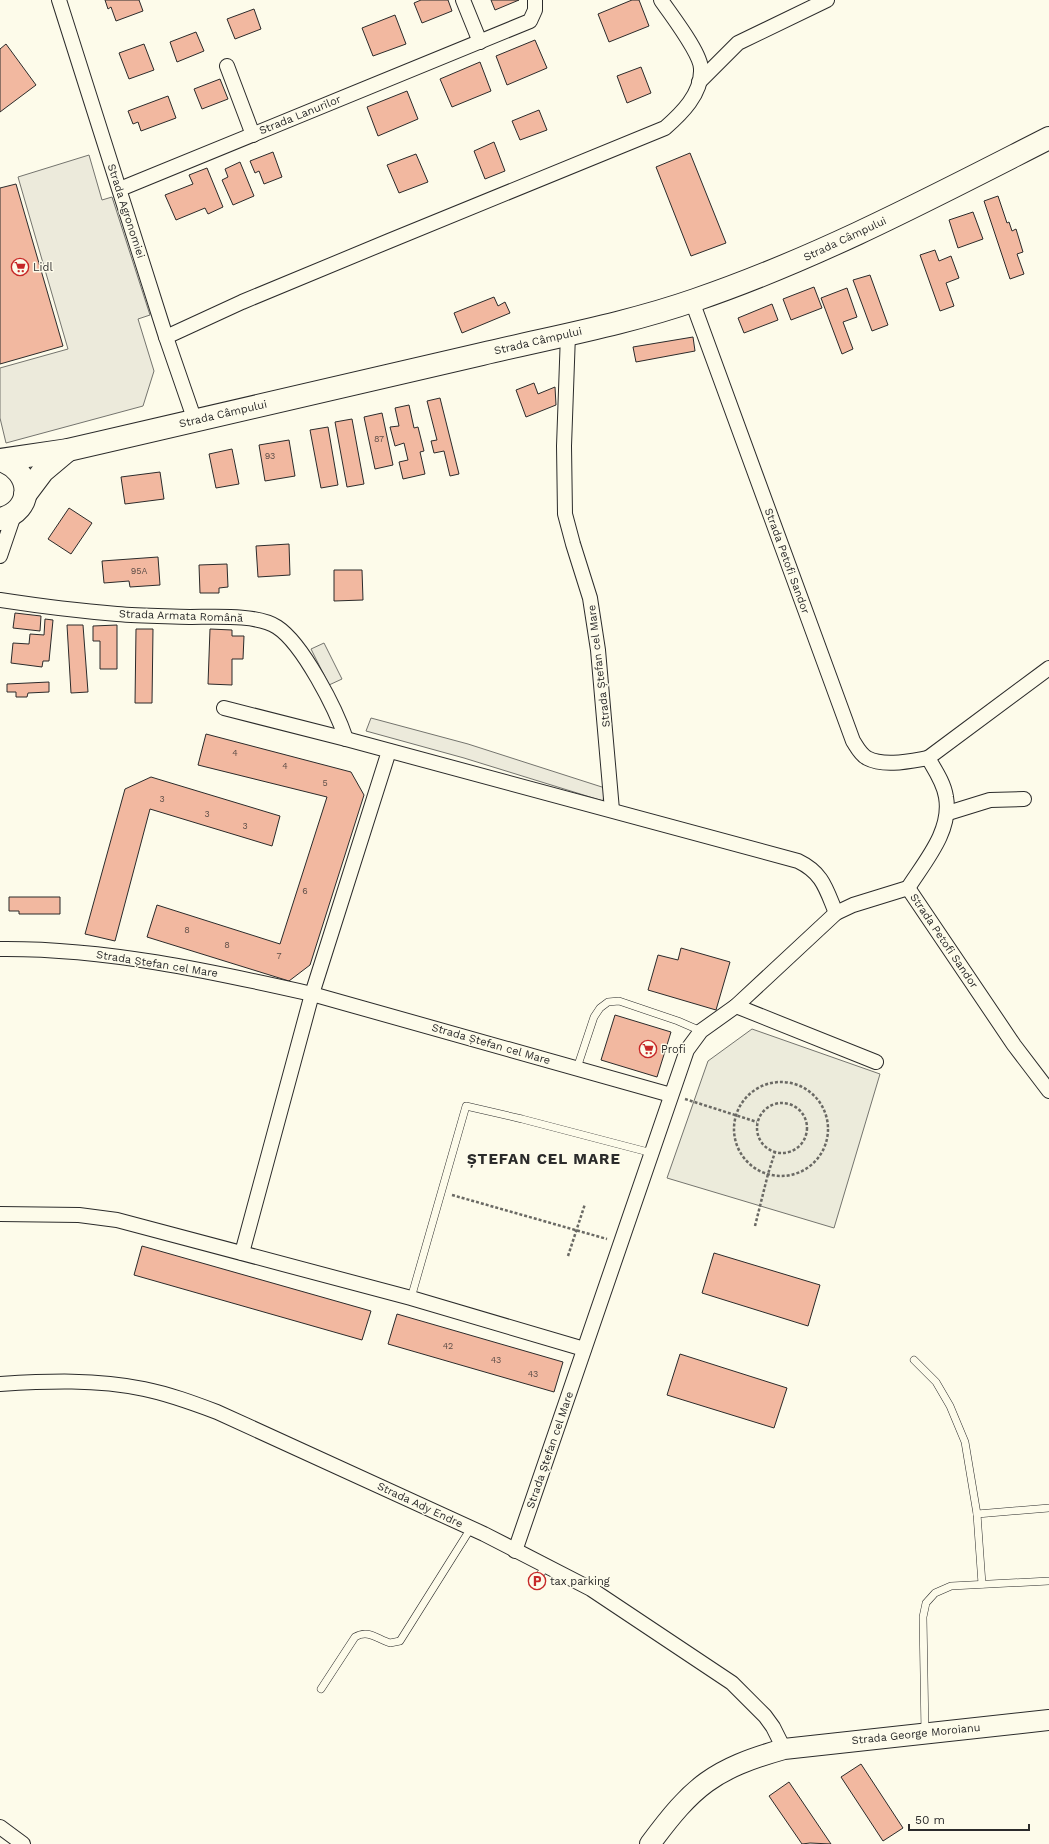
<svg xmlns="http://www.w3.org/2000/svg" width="1049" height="1844" viewBox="0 0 1049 1844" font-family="'Work Sans',sans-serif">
<rect width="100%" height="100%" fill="#fdfbea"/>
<polygon fill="#ecebdb" stroke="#74746e" points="752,1029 880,1074 834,1228 667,1178 708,1061"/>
<g fill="#eceadb" stroke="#74746e">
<polygon points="89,155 102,200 112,197 150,315 138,319 154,371 143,406 6,443 0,418 0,368 68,349 18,177"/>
<polygon points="324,643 342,679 329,685 311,649"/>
<polygon points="371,718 468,744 605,788 603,801 464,758 366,731"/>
</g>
<g fill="#f2b8a0" stroke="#2b2b2b">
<polygon points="105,0 139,0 143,11 116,21 111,7 108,9"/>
<polygon points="421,0 448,0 452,11 422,23 414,3"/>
<polygon points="491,0 519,0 495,10"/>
<polygon points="632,0 639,0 649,26 609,42 598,14"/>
<polygon points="254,9 261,29 235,39 227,19"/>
<polygon points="395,15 406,44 373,56 362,28"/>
<polygon points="196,32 204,51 177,62 170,42"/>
<polygon points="535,40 547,68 507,85 496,56"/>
<polygon points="6,44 36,85 0,112 0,49"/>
<polygon points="144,44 154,70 129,79 119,53"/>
<polygon points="480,62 491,91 452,107 440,79"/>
<polygon points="641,67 651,93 627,103 617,76"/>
<polygon points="220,79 228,99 202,109 194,89"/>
<polygon points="407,91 418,119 378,136 367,107"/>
<polygon points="168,96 176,118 141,131 138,122 133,124 128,111"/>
<polygon points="539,110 547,130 520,140 512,121"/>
<polygon points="494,142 505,171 485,179 474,151"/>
<polygon points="273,152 282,177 264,184 259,171 255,173 250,161"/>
<polygon points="690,153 726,243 691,256 656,167"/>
<polygon points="416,154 428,182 399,193 387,165"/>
<polygon points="240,162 254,196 233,205 222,180 228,177 225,169"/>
<polygon points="207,168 223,207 208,214 205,208 176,220 165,195 193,184 189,175"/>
<polygon points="16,184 63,346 0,364 0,188"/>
<polygon points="998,196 1007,223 1009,222 1012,231 1016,229 1023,252 1017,254 1024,274 1010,279 984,201"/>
<polygon points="973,212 983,239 958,248 949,220"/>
<polygon points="935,250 939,261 951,256 959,278 946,283 954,306 940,311 920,255"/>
<polygon points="870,275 888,325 872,331 853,280"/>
<polygon points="814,287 822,308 791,320 783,299"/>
<polygon points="847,288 857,317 843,322 853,349 842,354 821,298"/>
<polygon points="494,297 498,306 505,302 510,313 462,333 454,313"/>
<polygon points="772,304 778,320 744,333 738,318"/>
<polygon points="693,337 695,351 636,362 633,347"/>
<polygon points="534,383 538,394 555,387 556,405 526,417 516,390"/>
<polygon points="440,398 459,474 450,476 444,451 434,453 431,441 437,440 427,401"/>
<polygon points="409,405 414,428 418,427 424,451 420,452 425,474 403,479 399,462 408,460 404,443 395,446 390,427 399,426 395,408"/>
<polygon points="382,413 393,465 375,469 364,417"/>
<polygon points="352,419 364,484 347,487 335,422"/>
<polygon points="328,427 338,485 321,488 310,430"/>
<polygon points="289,440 295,476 265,481 259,445"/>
<polygon points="232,449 239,484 216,488 209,454"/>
<polygon points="160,472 164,499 125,504 121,477"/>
<polygon points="69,508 92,523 71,554 48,539"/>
<polygon points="289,544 290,575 258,577 256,546"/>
<polygon points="158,557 160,585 130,587 129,581 104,583 102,561"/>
<polygon points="227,564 228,587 219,588 219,593 200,593 199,565"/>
<polygon points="334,570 362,570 363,600 334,601"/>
<polygon points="15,613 41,616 40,631 13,628"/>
<polygon points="45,619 53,620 49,661 43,661 42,667 11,663 13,643 29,644 30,634 44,635"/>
<polygon points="67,625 83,625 88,692 71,693"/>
<polygon points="117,625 117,669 100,669 100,641 93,641 93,626"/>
<polygon points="136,629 153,629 152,703 135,703"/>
<polygon points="210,629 232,630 232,636 244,636 243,659 232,659 232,685 208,684"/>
<polygon points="49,682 49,692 28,693 27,697 16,697 16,692 7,692 7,684"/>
<polygon points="206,734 351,772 364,795 310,965 289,981 147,937 157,905 280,944 327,797 198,765"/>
<polygon points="151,777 280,816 272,846 150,809 115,941 85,934 125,789"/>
<polygon points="9,897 60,897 60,914 19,914 19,911 9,911"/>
<polygon points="681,948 730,962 716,1010 648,990 658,955 678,960"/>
<polygon points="615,1015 671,1032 657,1077 601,1060"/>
<polygon points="142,1246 371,1311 362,1340 134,1275"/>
<polygon points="714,1253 820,1285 808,1326 702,1293"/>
<polygon points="397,1314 563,1362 554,1392 388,1344"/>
<polygon points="680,1354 787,1388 774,1428 667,1395"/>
<polygon points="861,1764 903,1828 883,1841 841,1777"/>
<polygon points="789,1782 831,1844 810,1843 802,1844 769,1796"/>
</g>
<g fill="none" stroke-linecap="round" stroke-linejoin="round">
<defs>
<g id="service">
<polyline points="577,1068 594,1017 600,1008 608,1002 619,1001 678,1021 701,1031"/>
<polyline points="411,1298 466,1106 522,1119 652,1153"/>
<polyline points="914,1360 936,1382 950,1406 965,1442 977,1514 982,1584"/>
<polyline points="977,1514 1049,1508"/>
<polyline points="537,1581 545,1566"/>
<path d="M 321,1689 L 355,1637 C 368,1629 377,1639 390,1643 L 400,1641 L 471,1528"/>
<polyline points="925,1733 923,1617 926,1603 935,1593 951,1586 1049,1581"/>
</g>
<g id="minor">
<polyline points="59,0 166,337 195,421"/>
<polyline points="463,0 480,42"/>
<polyline points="227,66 253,135"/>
<polyline points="699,82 738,43 827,0"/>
<polyline points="120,189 530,21 535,10 535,0"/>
<path d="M 692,301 L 853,741 C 857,747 860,754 867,758 C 884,767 910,761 928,758"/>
<polyline points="568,334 564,446 565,514 573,544 590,598 598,650 612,810"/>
<path d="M 166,337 L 242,302 L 389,241 L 665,128 C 681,114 702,94 701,69 C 701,53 671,15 661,0"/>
<polyline points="0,556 15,512"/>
<path d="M 0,600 C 39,606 78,611 117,614 C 141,616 166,616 190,617 C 214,617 257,614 277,627 C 303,644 336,709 346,739"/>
<path d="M 224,708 L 346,739 L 798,861 C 823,873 826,889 836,913"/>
<polyline points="948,813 990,800 1024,799"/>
<path d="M 908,888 C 925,861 952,831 946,797 C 944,783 935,770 928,758 L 1049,668"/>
<polyline points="908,888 1014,1045 1049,1091"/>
<path d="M 0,949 C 105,948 210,971 312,994 L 671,1095"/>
<polyline points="736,1006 876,1062"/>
<polyline points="0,1214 79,1215 117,1220 411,1298 584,1349"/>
<polyline points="242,1253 312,994 389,751"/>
<path d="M 0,1384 C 48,1381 96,1379 144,1389 C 169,1394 193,1403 217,1412 L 484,1534 L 591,1589 L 732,1683 L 765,1716 L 773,1727 L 784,1749"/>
<polyline points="515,1551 687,1050 701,1031 736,1006 836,913 853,905 908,888"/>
<polyline points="0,1827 23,1844"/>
</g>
<path id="secondary" d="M 650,1844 C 693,1786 713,1769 784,1749 L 1049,1720"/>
<g id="primary">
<path d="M 0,460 L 68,450 L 107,441 C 232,412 357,383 482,354 C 553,337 626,324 695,300 C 818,258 933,197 1049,138"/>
<path d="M 0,460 C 33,470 35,511 0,519"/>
<polyline points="25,495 43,471 68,450"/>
</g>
</defs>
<use href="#service" stroke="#2b2b2b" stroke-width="8"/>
<use href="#minor" stroke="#2b2b2b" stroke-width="16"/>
<use href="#secondary" stroke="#2b2b2b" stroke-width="22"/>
<use href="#primary" stroke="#2b2b2b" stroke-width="24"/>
<g stroke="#6a6964" stroke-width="2.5" stroke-dasharray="3 2" stroke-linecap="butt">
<circle cx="781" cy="1129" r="47"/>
<polyline points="685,1099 757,1122"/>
<circle cx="782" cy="1128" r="25"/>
<polyline points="452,1195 607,1239"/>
<polyline points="755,1226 768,1174 775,1152"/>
<polyline points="568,1256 585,1204"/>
</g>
<use href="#service" stroke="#fdfbea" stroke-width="7"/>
<use href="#minor" stroke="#fdfbea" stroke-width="14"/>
<use href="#secondary" stroke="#fdfbea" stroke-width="20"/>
<use href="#primary" stroke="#fdfbea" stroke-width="22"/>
</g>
<defs>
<symbol id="supermarket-ring" viewBox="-11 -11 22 22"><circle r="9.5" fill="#fdfbea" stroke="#c62828" stroke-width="1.5"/><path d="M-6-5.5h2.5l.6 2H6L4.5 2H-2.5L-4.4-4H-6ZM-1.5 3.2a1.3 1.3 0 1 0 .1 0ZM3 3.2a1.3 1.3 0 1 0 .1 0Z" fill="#c62828"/></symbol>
<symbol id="parking-ring" viewBox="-11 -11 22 22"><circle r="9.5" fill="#fdfbea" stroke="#c62828" stroke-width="1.5"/><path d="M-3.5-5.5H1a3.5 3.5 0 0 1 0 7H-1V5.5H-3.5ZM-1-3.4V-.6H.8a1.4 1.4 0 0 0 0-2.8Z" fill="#c62828"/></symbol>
</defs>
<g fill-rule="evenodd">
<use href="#supermarket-ring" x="10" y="257" width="20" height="20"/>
<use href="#supermarket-ring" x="638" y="1039" width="20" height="20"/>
<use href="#parking-ring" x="527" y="1571" width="20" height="20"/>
</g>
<g text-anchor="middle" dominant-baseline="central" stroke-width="3" stroke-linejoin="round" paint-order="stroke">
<g font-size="9" fill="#5d4e48">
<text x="379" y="439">87</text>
<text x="270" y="456">93</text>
<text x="139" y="571">95A</text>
<text x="235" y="753">4</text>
<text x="285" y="766">4</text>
<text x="325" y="783">5</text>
<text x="162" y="799">3</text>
<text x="207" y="814">3</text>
<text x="245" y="826">3</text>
<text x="305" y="891">6</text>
<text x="187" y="930">8</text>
<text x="227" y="945">8</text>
<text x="279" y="956">7</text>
<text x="448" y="1346">42</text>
<text x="496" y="1360">43</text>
<text x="533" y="1374">43</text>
</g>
<g font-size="11" fill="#2b2b2b" stroke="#fdfbea">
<text transform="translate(300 115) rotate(-22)">Strada Lanurilor</text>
<text transform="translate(126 211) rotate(72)">Strada Agronomiei</text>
<text transform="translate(845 239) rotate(-25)">Strada Câmpului</text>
<text transform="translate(538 341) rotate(-13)">Strada Câmpului</text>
<text transform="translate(223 414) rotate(-13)">Strada Câmpului</text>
<text transform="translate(787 561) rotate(70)">Strada Petofi Sandor</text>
<text transform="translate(181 616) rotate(2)">Strada Armata Română</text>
<text transform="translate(599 666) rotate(-97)">Strada Ștefan cel Mare</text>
<text transform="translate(944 941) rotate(56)">Strada Petofi Sandor</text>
<text transform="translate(157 964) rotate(9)">Strada Ștefan cel Mare</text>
<text transform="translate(491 1044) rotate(16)">Strada Ștefan cel Mare</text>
<text transform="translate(550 1450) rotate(-71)">Strada Ștefan cel Mare</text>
<text transform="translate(420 1505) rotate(25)">Strada Ady Endre</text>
<text transform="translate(916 1734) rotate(-6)">Strada George Moroianu</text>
</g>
<g font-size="11" fill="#2b2b2b" stroke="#fdfbea" text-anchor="start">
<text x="33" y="267">Lidl</text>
<text x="661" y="1049">Profi</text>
<text x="550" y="1581">tax parking</text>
</g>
<g font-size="15" font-weight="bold" letter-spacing="1" fill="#2b2b2b" stroke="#fdfbea">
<text x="544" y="1159">ȘTEFAN CEL MARE</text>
</g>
</g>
<path d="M909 1824v6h120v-6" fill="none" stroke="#2b2b2b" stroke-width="2"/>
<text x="915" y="1824" font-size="12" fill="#2b2b2b" stroke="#fdfbea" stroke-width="3" paint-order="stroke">50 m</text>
</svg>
